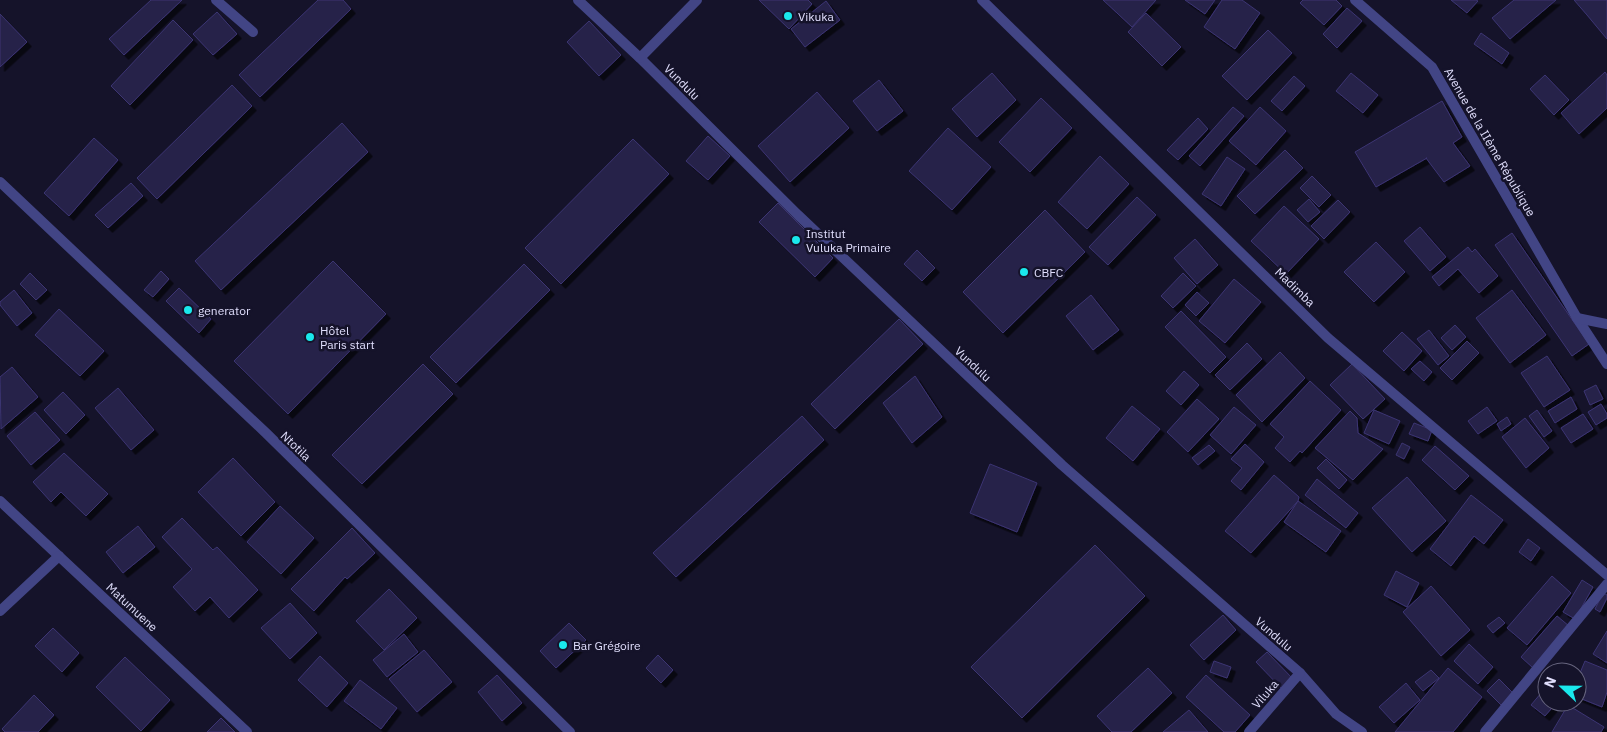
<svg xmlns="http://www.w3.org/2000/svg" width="1607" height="732" viewBox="0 0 1607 732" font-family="'IBM Plex Sans',sans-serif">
<defs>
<filter id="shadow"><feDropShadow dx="4.5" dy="4.5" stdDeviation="0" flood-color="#0009"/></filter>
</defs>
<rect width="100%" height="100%" fill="#15132a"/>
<g fill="#262149" stroke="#3c3573" filter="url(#shadow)">
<polygon points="151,0 182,0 124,55 109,39"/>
<polygon points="318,0 343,0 351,9 260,97 239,75"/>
<polygon points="759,0 808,0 812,4 789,29"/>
<polygon points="1103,0 1156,0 1132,27"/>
<polygon points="1185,0 1215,0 1205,14"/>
<polygon points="1222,0 1242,0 1260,13 1235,49 1204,27"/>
<polygon points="1303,0 1336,0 1342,6 1324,25 1300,3"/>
<polygon points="1451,0 1476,0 1478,1 1467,13"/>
<polygon points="1514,0 1556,0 1510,39 1492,18"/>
<polygon points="1574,0 1607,0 1607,39 1587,15"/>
<polygon points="826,1 840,20 805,47 791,29"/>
<polygon points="1347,8 1362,21 1337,48 1323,34"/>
<polygon points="217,12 237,34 213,55 193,34"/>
<polygon points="1146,13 1181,47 1162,66 1128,32"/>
<polygon points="0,14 27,42 0,67"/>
<polygon points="173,20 193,40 130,105 111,86"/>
<polygon points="589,21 621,55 599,76 567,42"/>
<polygon points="1268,30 1292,53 1247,100 1222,76"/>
<polygon points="1481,33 1509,53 1502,64 1474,44"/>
<polygon points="1605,72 1607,75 1607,108 1579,134 1561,113"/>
<polygon points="992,73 1016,100 977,137 952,109"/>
<polygon points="1351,73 1378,95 1363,113 1336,91"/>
<polygon points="1545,75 1569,100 1554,115 1530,89"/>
<polygon points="1294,76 1305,86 1282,111 1271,101"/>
<polygon points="879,80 903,111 877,131 853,101"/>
<polygon points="232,85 252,106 157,199 137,178"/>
<polygon points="817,92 849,128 790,182 758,146"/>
<polygon points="1041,98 1072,128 1030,172 999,142"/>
<polygon points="1442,101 1462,137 1453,143 1470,166 1444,182 1426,158 1427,158 1376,187 1355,152"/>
<polygon points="1233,107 1244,116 1200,166 1189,156"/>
<polygon points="1260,107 1286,131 1256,165 1229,141"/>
<polygon points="1198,118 1208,129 1178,160 1167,150"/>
<polygon points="342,123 368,152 221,290 195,261"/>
<polygon points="948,128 991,167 952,210 909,171"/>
<polygon points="708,136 730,156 708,180 686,161"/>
<polygon points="94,138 118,160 69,216 44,193"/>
<polygon points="633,139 669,174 561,284 525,248"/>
<polygon points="1285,150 1303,168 1255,214 1237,196"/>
<polygon points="1100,156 1129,184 1087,229 1058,202"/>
<polygon points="1227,157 1245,169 1221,206 1202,194"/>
<polygon points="1312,176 1331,195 1319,207 1300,188"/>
<polygon points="131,183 143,196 108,228 95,215"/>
<polygon points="1137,197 1156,215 1108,265 1089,247"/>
<polygon points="1309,199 1320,212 1308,222 1297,210"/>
<polygon points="1338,200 1350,212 1324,239 1311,226"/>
<polygon points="778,203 833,258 815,277 759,222"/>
<polygon points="1284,206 1319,239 1286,274 1251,241"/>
<polygon points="1045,210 1085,252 1003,333 963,292"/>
<polygon points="1420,227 1446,257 1430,271 1404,241"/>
<polygon points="1512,233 1589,344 1572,356 1495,245"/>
<polygon points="1195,239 1218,265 1197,284 1174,258"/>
<polygon points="1376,242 1405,272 1374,302 1344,272"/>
<polygon points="1468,247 1472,252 1475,249 1498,276 1479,293 1458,269 1439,286 1432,277"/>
<polygon points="917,250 935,268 922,281 904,264"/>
<polygon points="333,261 386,314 288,414 234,361"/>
<polygon points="524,264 550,290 456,383 430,357"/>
<polygon points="161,271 169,279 153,297 144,290"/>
<polygon points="30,273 47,290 36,300 20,284"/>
<polygon points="1183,273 1196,286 1173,308 1161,296"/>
<polygon points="1234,279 1261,302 1225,343 1199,321"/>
<polygon points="179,288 211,319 199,333 166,301"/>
<polygon points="14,290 32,313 17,326 0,305 0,302"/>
<polygon points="1512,290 1546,335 1510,363 1476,318"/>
<polygon points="1197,292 1209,303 1196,316 1185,305"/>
<polygon points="1091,295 1119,330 1093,350 1066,316"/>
<polygon points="59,309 104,351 80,376 35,335"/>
<polygon points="1181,311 1226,357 1210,373 1165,327"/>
<polygon points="899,319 923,344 835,429 811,404"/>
<polygon points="1455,325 1466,337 1452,350 1441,338"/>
<polygon points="1429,330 1449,356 1438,365 1417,339"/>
<polygon points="1402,332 1422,351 1404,371 1383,351"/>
<polygon points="1467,341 1479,353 1452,380 1440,368"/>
<polygon points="1247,343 1262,359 1230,390 1215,375"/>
<polygon points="1280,352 1305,378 1262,422 1236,395"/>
<polygon points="1547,356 1570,390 1544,407 1521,373"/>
<polygon points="1420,361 1432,372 1424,381 1411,369"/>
<polygon points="423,364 453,394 362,484 332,455"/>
<polygon points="1352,364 1385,399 1363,419 1330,385"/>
<polygon points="12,367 38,397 1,429 0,377"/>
<polygon points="1184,371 1199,385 1181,405 1166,391"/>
<polygon points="915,376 942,417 912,443 883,403"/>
<polygon points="1310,381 1341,410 1302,453 1300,451 1290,462 1275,448 1284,437 1270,424"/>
<polygon points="1596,385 1603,399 1590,405 1584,391"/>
<polygon points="118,388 154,430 131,450 95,408"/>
<polygon points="63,392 85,415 66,434 44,410"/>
<polygon points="1571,397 1577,409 1555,423 1548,411"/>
<polygon points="1197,399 1219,419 1188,452 1167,432"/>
<polygon points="1601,404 1607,414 1607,418 1596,425 1588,412"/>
<polygon points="1132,406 1160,429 1133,461 1106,438"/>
<polygon points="1234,407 1256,425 1231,454 1210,435"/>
<polygon points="1487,407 1497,421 1478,434 1468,421"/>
<polygon points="1374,410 1400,421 1389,444 1364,433"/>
<polygon points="1537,410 1552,431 1544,437 1529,416"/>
<polygon points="1350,411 1357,418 1358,433 1383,449 1353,480 1315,448"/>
<polygon points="35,412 60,440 31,465 7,436"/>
<polygon points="1583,414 1593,429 1571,443 1561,428"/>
<polygon points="802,416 824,440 676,577 653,553"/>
<polygon points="1507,417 1511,424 1501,431 1497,424"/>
<polygon points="1525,418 1549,448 1526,468 1502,437"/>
<polygon points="1414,423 1432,430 1428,441 1409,434"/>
<polygon points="1402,443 1410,447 1404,459 1396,455"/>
<polygon points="1245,444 1264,462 1241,490 1231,481 1242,468 1231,459"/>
<polygon points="1209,445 1215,451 1198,465 1192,458"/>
<polygon points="1435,446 1469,476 1455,490 1422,460"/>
<polygon points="64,453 108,494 86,516 61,492 51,502 33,482"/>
<polygon points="233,458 275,502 241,536 198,492"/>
<polygon points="1326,459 1347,480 1339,489 1317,468"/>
<polygon points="990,464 1037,483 1017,532 970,513"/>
<polygon points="1274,475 1299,497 1298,501 1251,553 1225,531"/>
<polygon points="1407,477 1446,521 1412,552 1372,508"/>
<polygon points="1317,479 1358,513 1346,528 1305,495"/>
<polygon points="1471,495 1503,520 1484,544 1474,536 1451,566 1430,549"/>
<polygon points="1298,501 1341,531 1326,552 1284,522"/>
<polygon points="280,506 314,538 281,574 247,542"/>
<polygon points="182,518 213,550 217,547 258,590 229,618 210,597 195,611 173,587 192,569 162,537"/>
<polygon points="138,526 155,547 123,573 106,552"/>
<polygon points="352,528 375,553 347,579 345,577 314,611 291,589"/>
<polygon points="1528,539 1540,548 1531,561 1519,552"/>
<polygon points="1095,545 1145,596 1022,718 971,667"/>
<polygon points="1396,571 1419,583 1407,607 1384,595"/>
<polygon points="1552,576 1571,593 1527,645 1507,628"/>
<polygon points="1582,580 1593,587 1575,619 1563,612"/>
<polygon points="1431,586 1470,630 1441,656 1403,612"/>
<polygon points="389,589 417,618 384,650 356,621"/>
<polygon points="1603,593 1607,595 1607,598 1600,612 1595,609"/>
<polygon points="290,603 317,633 290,659 261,628"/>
<polygon points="1223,615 1236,630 1204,660 1190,645"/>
<polygon points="1557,616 1569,626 1533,668 1521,657"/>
<polygon points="1499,617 1505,623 1493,633 1487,626"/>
<polygon points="569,623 586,640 556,668 540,651"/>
<polygon points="53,628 79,653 62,672 35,646"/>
<polygon points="1607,631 1607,663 1593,654"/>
<polygon points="404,634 418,652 387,677 373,660"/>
<polygon points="1469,644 1493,667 1478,684 1454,661"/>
<polygon points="424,650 452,682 417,712 389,679"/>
<polygon points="1267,652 1293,679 1282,689 1256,662"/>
<polygon points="658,655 673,670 661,683 646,668"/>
<polygon points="320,656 348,683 327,707 298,680"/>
<polygon points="125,657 170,700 141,731 96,687"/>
<polygon points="1214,661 1231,667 1227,678 1210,672"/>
<polygon points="1585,661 1607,670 1607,692 1602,707 1577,697 1577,672 1563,672 1565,666 1580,673"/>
<polygon points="1148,668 1172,693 1131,732 1112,732 1097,716"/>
<polygon points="1448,668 1482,697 1453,732 1395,732"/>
<polygon points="1431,670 1439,678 1423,691 1415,682"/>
<polygon points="497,675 522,703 502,721 478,692"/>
<polygon points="1206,675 1250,715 1235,732 1224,732 1186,697"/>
<polygon points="1499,679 1513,693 1501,705 1487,691"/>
<polygon points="360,680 397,708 381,729 344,701"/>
<polygon points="1406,683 1420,700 1394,723 1379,707"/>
<polygon points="1547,686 1547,702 1557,702 1545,716 1531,705"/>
<polygon points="34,695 54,715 38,732 5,732 2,729"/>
<polygon points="1568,705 1604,727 1601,732 1552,732"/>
<polygon points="1189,710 1208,732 1163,732"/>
<polygon points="221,718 235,732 207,732"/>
</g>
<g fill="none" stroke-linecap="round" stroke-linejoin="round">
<g stroke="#424585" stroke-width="10">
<polyline points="216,0 253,32"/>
<polyline points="578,0 640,58 798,215 1062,465 1300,673 1336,714 1362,732"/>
<polyline points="982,0 1328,338 1607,575"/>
<polyline points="640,58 697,0"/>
<polyline points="0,182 266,433 570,732"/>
<polyline points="0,501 247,732"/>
<polyline points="0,611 59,556"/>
<polyline points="1249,732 1300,673"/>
<polyline points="1485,732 1607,584"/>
</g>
<g stroke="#424585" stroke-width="10">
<polyline points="1355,0 1432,67 1577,318 1607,364"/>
<polyline points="1577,318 1607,324"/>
</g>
</g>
<g fill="#1ae8ec" stroke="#15132a" stroke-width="2">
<circle cx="788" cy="16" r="5"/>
<circle cx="796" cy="240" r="5"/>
<circle cx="1024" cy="272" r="5"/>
<circle cx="188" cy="310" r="5"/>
<circle cx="310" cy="337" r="5"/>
<circle cx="563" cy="645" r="5"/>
</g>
<g text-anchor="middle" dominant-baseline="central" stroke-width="5" stroke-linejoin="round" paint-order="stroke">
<g font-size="12" fill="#e0defc" stroke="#15132a" text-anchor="start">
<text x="798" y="16">Vikuka</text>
<text x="806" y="233">Institut<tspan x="806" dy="14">Vuluka Primaire</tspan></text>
<text x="1034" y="272">CBFC</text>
<text x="198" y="310">generator</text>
<text x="320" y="330">Hôtel<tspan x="320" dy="14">Paris start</tspan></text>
<text x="573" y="645">Bar Grégoire</text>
</g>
<g font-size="12" fill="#e0defc" stroke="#15132a">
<text transform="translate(682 82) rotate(45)">Vundulu</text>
<text transform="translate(1490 142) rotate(60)">Avenue de la IIème République</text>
<text transform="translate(1295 287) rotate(44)">Madimba</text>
<text transform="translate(973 364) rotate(43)">Vundulu</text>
<text transform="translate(296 446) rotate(44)">Ntotila</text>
<text transform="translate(132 607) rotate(43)">Matumuene</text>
<text transform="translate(1274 634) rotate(41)">Vundulu</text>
<text transform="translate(1265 694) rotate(-49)">Viluka</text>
</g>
</g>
<g transform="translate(1562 687) rotate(292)"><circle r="24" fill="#15132a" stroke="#66647e"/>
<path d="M0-4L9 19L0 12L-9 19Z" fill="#1ae8ec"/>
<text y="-8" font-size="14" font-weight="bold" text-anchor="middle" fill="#e0defc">N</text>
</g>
</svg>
